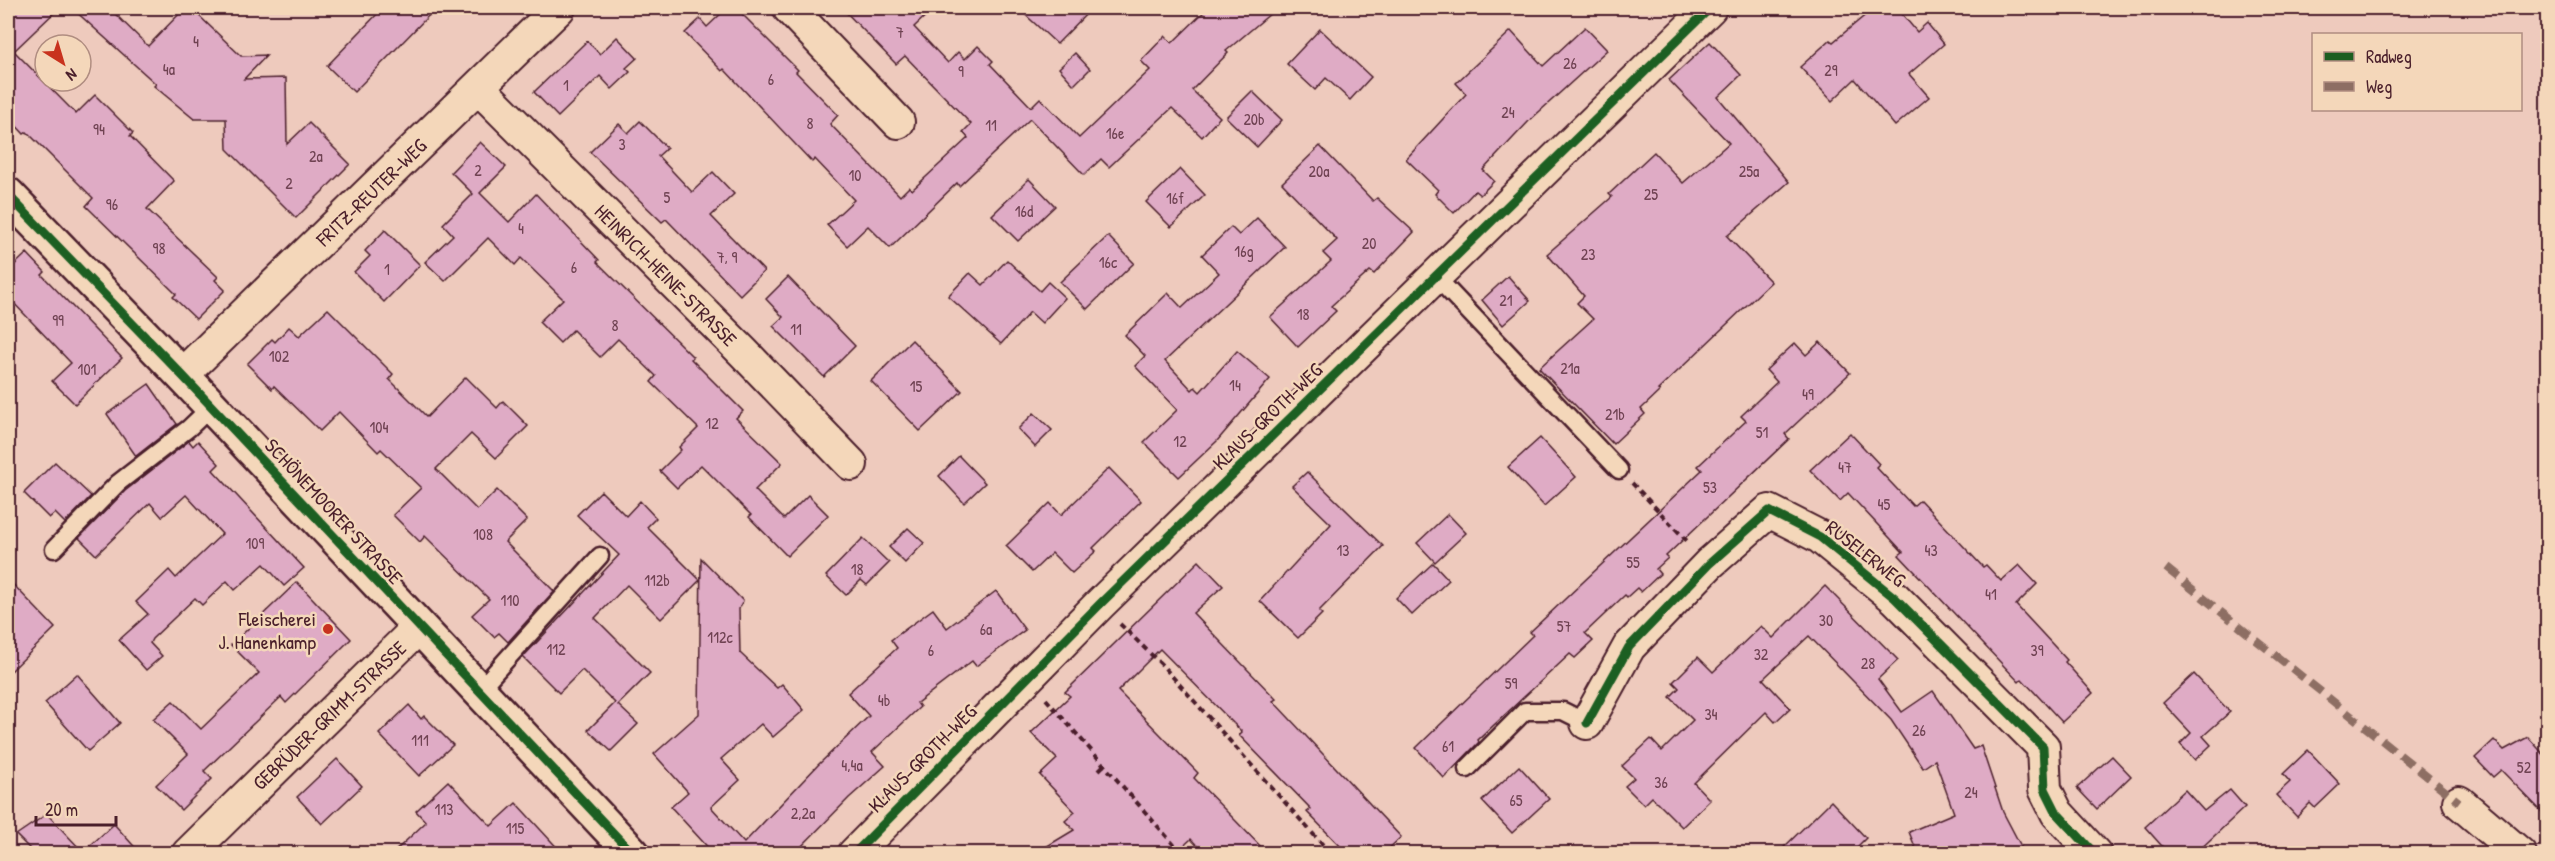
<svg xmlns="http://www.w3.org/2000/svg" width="2555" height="861" viewBox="0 0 2555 861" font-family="'Patrick Hand',sans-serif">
<rect width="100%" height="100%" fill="#eecabd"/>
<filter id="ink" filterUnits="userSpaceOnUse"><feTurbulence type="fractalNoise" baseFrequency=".0167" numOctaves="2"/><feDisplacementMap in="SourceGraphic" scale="12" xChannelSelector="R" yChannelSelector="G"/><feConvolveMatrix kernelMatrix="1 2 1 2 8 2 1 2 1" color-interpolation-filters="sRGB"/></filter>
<g filter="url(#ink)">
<g fill="#dfabc5" stroke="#4a1f2b" stroke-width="1.5">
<polygon points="8,8 59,8 14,51 76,114 95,95 133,133 130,136 174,181 147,209 218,277 215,280 225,290 196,319 173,297 176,294 86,206 93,198 27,132 24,134 8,117"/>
<polygon points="72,8 109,8 148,46 185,8 191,8 241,56 267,55 244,79 286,78 287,144 309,123 350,164 296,218 227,149 226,119 194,119 154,86 156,84"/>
<polygon points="383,8 436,8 354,92 327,66"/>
<polygon points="727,8 736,8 798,70 796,72 838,115 830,124 900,196 909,187 912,190 968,138 963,132 971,124 905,56 896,64 842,8 934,8 914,27 948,63 958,52 965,59 978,46 993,61 990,64 1031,107 1040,98 1079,138 1150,70 1141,61 1165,36 1172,43 1208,8 1277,8 1226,51 1228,53 1192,90 1220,117 1202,137 1172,108 1109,167 1101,159 1084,175 1030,119 959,186 957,183 890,248 868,226 847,246 827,225 854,200 815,159 812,162 724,69 722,71 685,33 700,19 707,27"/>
<polygon points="1018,8 1092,8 1057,44"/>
<polygon points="1874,8 1897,8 1917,32 1927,23 1944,44 1909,74 1929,97 1895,126 1855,79 1832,101 1800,67 1830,40 1833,42"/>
<polygon points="1585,27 1607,50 1529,121 1483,170 1494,181 1480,195 1475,191 1454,213 1435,194 1438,190 1406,159 1466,94 1456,83 1511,31 1543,66"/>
<polygon points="1320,29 1371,77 1350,100 1326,78 1315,90 1287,64"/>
<polygon points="617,37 637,58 626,68 630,72 612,89 600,76 558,117 534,92 587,41 600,54"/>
<polygon points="1710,42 1741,75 1718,97 1789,182 1727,236 1771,282 1658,390 1660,391 1641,409 1645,414 1613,444 1539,368 1593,319 1577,303 1584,296 1547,254 1612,197 1609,194 1654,152 1683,183 1729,143 1669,80"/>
<polygon points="1075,53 1090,69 1074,85 1059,68"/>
<polygon points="1252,91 1282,120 1257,147 1226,117"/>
<polygon points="640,121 667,148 658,156 692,192 713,172 734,194 711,216 764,271 740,295 666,219 662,222 590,152 619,124 628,133"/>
<polygon points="480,142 506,167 480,193 509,222 536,194 599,260 597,262 693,357 691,359 743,411 736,418 782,463 755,490 784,519 808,495 828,515 787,556 749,517 751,515 701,465 677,488 660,471 681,450 679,447 698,428 651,382 656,376 618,339 600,357 573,330 560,343 539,322 563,299 521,258 515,265 488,238 445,281 425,262 453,235 443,224 473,194 451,172"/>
<polygon points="1320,146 1373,201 1377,198 1414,232 1374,274 1370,271 1331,306 1336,311 1298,347 1270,317 1331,261 1323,253 1337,240 1282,183"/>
<polygon points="1180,169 1205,195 1171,227 1146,202"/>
<polygon points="1029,179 1055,206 1018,241 992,215"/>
<polygon points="1257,218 1285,247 1165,361 1192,390 1195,387 1200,392 1237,351 1270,379 1217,441 1179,477 1144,442 1177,410 1135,366 1145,356 1125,335 1168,293 1182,308 1219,273 1202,255 1231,227 1239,235"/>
<polygon points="385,230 420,265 384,302 354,272 370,256 365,251"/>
<polygon points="1108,236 1134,263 1087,309 1060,282"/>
<polygon points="27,253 45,272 42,275 122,358 75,404 52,381 71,363 8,297 8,271"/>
<polygon points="1007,260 1040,291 1048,282 1065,298 1042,323 1030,312 1001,344 948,296 970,273 983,285"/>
<polygon points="1508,276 1530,301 1503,325 1482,300"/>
<polygon points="788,277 855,346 824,377 773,326 783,317 766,299"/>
<polygon points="328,309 393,374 389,379 427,417 466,377 497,408 503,401 528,426 496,458 471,434 436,469 477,510 497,490 527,520 505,542 554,591 508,642 499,633 494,637 472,615 489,599 425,536 420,542 393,515 421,488 381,449 378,452 339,412 320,431 274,386 272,389 247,364 272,339 275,342 289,327 299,336"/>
<polygon points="912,340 962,391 920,431 871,381"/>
<polygon points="1820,342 1850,373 1785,434 1789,439 1666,556 1668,558 1656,569 1660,574 1641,592 1637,588 1627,597 1625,595 1585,633 1593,641 1575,658 1570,654 1478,740 1479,742 1444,778 1416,748 1533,635 1530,632 1702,470 1698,466 1746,421 1741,416 1777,382 1766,370 1795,343 1806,355"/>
<polygon points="149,384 177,424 136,456 107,414"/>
<polygon points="1034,413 1052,430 1035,447 1018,429"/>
<polygon points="1850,433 1879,464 1876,467 1913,506 1920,500 1983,567 1986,565 2001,581 2019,565 2037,584 2016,605 2067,660 2065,662 2093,693 2062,722 2022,679 2019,682 1899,555 1903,552 1848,493 1840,501 1810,470"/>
<polygon points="1540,438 1576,477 1544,506 1508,467"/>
<polygon points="189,441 193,446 198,441 219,464 213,470 304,568 284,586 264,564 235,590 227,581 202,605 195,598 152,639 150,643 162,656 146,670 119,640 148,614 136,602 169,570 176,578 222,534 186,495 162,517 150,503 96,555 79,538 125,491"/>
<polygon points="959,456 985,483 964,503 939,476"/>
<polygon points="55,462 91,496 65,523 55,513 49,518 24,493"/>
<polygon points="1109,468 1141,501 1093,548 1096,551 1072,573 1052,553 1032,572 1006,546 1050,503 1061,515"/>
<polygon points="1307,472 1383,546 1319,611 1322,614 1298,638 1260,601 1331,524 1292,486"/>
<polygon points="601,491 626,516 640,501 656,518 647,527 700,580 661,619 627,585 595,618 650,673 618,705 638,724 611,751 588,730 615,703 582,670 559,693 523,657 619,555 577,515"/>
<polygon points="1448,514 1466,533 1435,562 1417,543"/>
<polygon points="908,528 924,543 905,563 889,547"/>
<polygon points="863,538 889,563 867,585 861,580 846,595 826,576"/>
<polygon points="701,558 743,601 739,609 740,653 777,688 782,684 804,710 773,737 761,724 721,759 740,780 711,807 744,843 818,765 869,716 848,693 897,648 891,640 933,609 947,628 996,591 1025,630 976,666 972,661 917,703 920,707 872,752 885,766 849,798 794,854 714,854 671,807 688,792 654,754 699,714"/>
<polygon points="1199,561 1223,586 1193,613 1276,699 1273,701 1401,837 1383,854 1348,854 1307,812 1311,809 1239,735 1242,732 1160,649 1118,691 1198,773 1194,778 1268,854 1205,854 1191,839 1175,854 1034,854 1074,830 1065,821 1075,812 1040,775 1057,759 1031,733 1070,696 1065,692"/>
<polygon points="1433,563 1449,580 1412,615 1396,598"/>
<polygon points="8,579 55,628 8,674"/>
<polygon points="297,582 351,639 286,703 281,697 204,771 212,779 181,810 156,785 188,754 153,719 173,701 201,729 259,673 231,645"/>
<polygon points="1825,586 1898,660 1878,679 1902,712 1933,691 1973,749 1981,746 2003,812 2025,854 1918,854 1909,832 1954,813 1935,760 1923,768 1891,720 1809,636 1763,679 1790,708 1775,722 1766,712 1694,783 1710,800 1682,827 1652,797 1644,805 1625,786 1634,778 1622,766 1651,739 1662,751 1693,720 1670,697 1679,688 1673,682 1698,657 1713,672 1761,626 1773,638"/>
<polygon points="77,674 120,723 88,751 45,703"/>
<polygon points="2194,674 2230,712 2203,736 2211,745 2195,760 2180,744 2191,733 2163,703"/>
<polygon points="409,705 421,719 424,716 453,745 419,776 379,734"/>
<polygon points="2528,737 2547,758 2547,817 2501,770 2493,777 2475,758 2494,740 2504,750"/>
<polygon points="2308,750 2340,784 2315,808 2310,803 2297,817 2276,795 2290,782 2283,774"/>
<polygon points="2112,756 2131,776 2097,809 2077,788"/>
<polygon points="337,759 362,786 322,824 297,797"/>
<polygon points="1519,766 1549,799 1512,833 1482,801"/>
<polygon points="448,781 491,826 516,803 563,854 392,854 426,822 416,811"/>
<polygon points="2185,790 2204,811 2230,790 2245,807 2195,854 2169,854 2145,827"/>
<polygon points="1831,801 1866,838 1850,854 1777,854"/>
<polygon points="47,814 83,852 114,824 141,854 35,854 16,835"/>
</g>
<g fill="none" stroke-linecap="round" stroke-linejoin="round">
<defs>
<g id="lane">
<polyline points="1436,277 1619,470"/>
<polyline points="54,549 118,483 189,428 211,407"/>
<polyline points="479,690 600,556"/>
<polyline points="1467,769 1525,711 1563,711 1587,723"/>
</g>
<g id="street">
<polyline points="789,8 898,122"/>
<polyline points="479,88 743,352 851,464"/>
<polyline points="182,375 559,8"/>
<polyline points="1587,723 1629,647 1709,564 1769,511 1820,537 1895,598 2043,747 2045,789 2057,813 2095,854"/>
<polyline points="2459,802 2520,854"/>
<polyline points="188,854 419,627"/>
<polyline points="854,854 1100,604 1710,8"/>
</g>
<polyline id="secondary" points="8,195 182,375 633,854"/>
</defs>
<use href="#lane" stroke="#4a1f2b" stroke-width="21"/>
<use href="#street" stroke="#4a1f2b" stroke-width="36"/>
<use href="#secondary" stroke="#4a1f2b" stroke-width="38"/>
<g stroke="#4a1f2b" stroke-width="4" stroke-dasharray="6 4.5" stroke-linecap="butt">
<polyline points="1632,483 1689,543"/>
<polyline points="1120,624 1162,665 1331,854"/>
<polyline points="1046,699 1182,854"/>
<polyline points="1099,770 1104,765"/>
</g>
<use href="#lane" stroke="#f4d7ba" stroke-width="16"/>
<use href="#street" stroke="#f4d7ba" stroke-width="32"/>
<use href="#secondary" stroke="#f4d7ba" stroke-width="33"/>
<polyline stroke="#8d6e63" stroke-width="8" stroke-dasharray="15 8" stroke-linecap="butt" points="2166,568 2459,802"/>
<defs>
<g id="cycleway">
<polyline points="8,195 182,375 633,854"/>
<polyline points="1587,723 1629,647 1709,564 1769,511 1820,537 1895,598 2043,747 2045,789 2057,813 2095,854"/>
<polyline points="854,854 1100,604 1710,8"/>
</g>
</defs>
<use href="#cycleway" stroke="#f4d7ba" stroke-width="13"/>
<use href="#cycleway" stroke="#1b5e20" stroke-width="9"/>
</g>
</g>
<circle fill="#c8321e" stroke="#f4d7ba" stroke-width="2" cx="328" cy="629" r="6"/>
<g text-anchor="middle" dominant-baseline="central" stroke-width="5" stroke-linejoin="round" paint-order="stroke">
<g font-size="16" fill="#6f4252">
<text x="900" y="32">7</text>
<text x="196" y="41">4</text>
<text x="1570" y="63">26</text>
<text x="169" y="69">4a</text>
<text x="1831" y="70">29</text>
<text x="961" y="71">9</text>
<text x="771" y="79">6</text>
<text x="566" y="85">1</text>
<text x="1508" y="112">24</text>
<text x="1254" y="119">20b</text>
<text x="810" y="123">8</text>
<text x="991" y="125">11</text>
<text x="99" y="129">94</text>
<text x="1115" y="133">16e</text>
<text x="622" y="144">3</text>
<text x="316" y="156">2a</text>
<text x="478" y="170">2</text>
<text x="1319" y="171">20a</text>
<text x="1749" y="171">25a</text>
<text x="855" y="175">10</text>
<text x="289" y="183">2</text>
<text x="1651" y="194">25</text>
<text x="667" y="197">5</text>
<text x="1175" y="198">16f</text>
<text x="112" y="204">96</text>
<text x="1024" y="211">16d</text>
<text x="521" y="228">4</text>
<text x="1369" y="243">20</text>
<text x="159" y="248">98</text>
<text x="1244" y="251">16g</text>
<text x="1588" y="254">23</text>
<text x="727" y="257">7, 9</text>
<text x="1108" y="262">16c</text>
<text x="574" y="267">6</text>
<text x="387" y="269">1</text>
<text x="1506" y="300">21</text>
<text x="1303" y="314">18</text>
<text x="58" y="320">99</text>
<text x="615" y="325">8</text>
<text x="796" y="329">11</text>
<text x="279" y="356">102</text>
<text x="1570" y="368">21a</text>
<text x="87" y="369">101</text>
<text x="1235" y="385">14</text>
<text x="916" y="386">15</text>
<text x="1808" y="394">49</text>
<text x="1615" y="414">21b</text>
<text x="712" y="423">12</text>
<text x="379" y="427">104</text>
<text x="1762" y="432">51</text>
<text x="1180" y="441">12</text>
<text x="1845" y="467">47</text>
<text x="1710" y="487">53</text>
<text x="1884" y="504">45</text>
<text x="483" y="534">108</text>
<text x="255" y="543">109</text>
<text x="1343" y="550">13</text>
<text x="1931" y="550">43</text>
<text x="1633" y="562">55</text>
<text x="857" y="569">18</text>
<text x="657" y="580">112b</text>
<text x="1991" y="594">41</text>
<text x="510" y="600">110</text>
<text x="1826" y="620">30</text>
<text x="1564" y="626">57</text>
<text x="986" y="629">6a</text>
<text x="720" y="637">112c</text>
<text x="556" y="649">112</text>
<text x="931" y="650">6</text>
<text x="2037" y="650">39</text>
<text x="1761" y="654">32</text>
<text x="1868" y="663">28</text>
<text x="1511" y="683">59</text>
<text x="884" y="700">4b</text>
<text x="1711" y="714">34</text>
<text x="1919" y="730">26</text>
<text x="420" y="740">111</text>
<text x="1448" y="746">61</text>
<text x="852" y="765">4,4a</text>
<text x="2524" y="767">52</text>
<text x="1661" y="782">36</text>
<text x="1971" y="792">24</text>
<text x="1516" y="800">65</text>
<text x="444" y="809">113</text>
<text x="803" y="813">2,2a</text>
<text x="515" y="828">115</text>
</g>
<g font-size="20" fill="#4a1f2b" stroke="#f4d7ba">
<text transform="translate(371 192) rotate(-44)">FRITZ-REUTER-WEG</text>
<text transform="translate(666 275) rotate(45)">HEINRICH-HEINE-STRASSE</text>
<text transform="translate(1267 416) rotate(-44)">KLAUS-GROTH-WEG</text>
<text transform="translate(334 511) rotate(47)">SCHÖNEMOORER STRASSE</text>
<text transform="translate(1866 553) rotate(38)">RUSELERWEG</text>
<text transform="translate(329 715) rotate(-44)">GEBRÜDER-GRIMM-STRASSE</text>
<text transform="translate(922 758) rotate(-45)">KLAUS-GROTH-WEG</text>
</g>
<g font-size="20" fill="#4a1f2b" stroke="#f4d7ba" text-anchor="end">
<text x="316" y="618">Fleischerei<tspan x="316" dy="23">J. Hanenkamp</tspan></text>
</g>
</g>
<rect width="2555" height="861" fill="none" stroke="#f4d7ba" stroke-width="30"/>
<rect x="15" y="15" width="2525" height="831" fill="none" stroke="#4a1f2b" stroke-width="2" filter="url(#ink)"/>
<rect x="2312" y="33" width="210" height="78" fill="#f4d7ba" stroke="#b08d81" stroke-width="1.5"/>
<rect x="2324" y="52" width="30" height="9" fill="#1b5e20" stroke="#b08d81" stroke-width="1.5"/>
<text x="2366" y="63" font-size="18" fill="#4a1f2b">Radweg</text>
<rect x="2324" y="82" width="30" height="9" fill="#8d6e63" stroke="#b08d81" stroke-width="1.5"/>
<text x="2366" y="93" font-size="18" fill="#4a1f2b">Weg</text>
<g transform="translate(63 63) rotate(143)"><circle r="28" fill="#f4d7ba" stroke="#b08d81" stroke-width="1.5"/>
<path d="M0-4.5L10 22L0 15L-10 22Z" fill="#c8321e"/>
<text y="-9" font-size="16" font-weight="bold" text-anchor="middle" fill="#4a1f2b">N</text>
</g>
<path d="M36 816v9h80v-9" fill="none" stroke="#4a1f2b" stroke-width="3"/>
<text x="45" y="816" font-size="18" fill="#4a1f2b" stroke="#f4d7ba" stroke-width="4.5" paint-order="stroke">20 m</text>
</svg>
